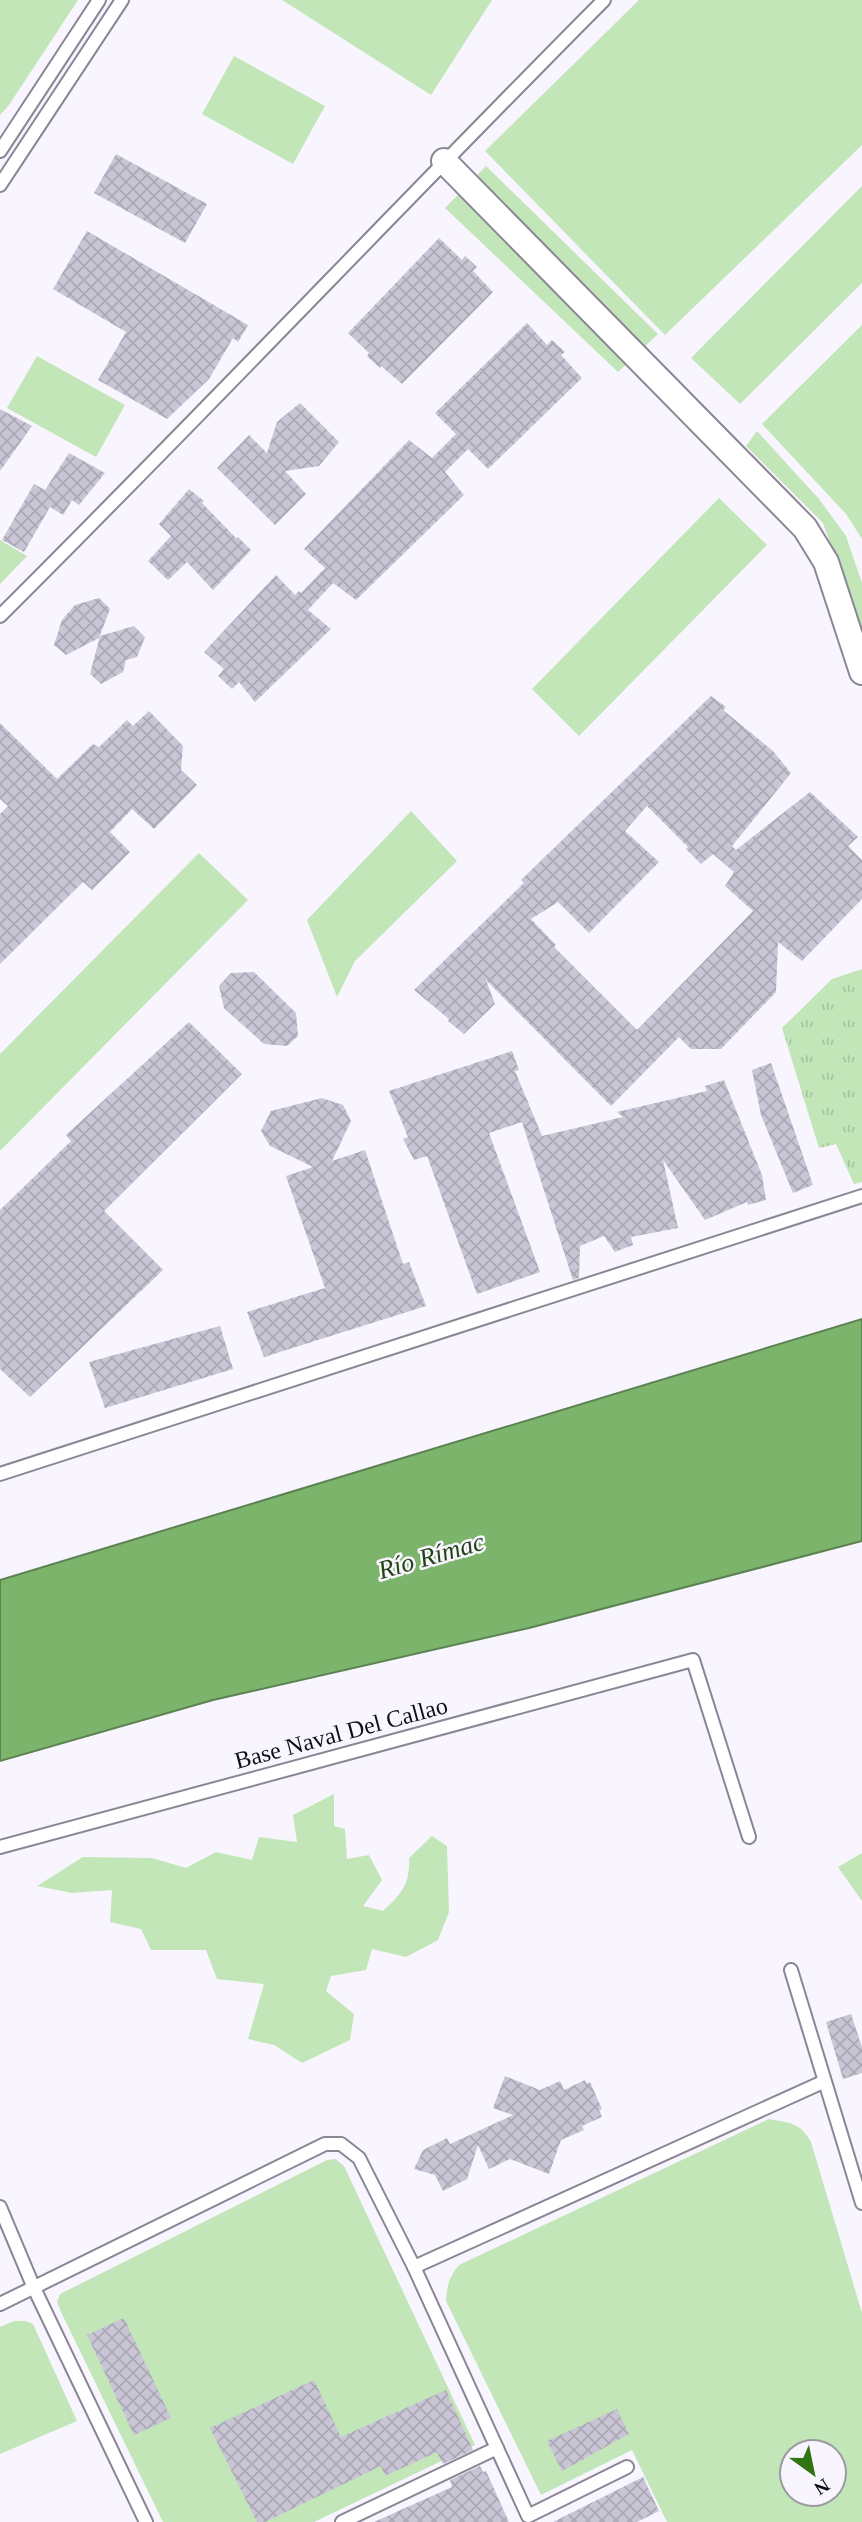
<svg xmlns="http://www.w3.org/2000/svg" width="862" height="2522" viewBox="0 0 862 2522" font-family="'Times New Roman',serif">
<defs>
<pattern id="park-tufts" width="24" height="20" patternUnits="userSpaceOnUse" patternTransform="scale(1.75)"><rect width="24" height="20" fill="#c2e6b8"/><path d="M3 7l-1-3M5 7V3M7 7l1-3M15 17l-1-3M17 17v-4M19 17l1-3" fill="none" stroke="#a6c49d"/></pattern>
<pattern id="building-cross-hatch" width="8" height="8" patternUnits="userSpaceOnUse" patternTransform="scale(1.75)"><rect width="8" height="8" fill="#c9c5d5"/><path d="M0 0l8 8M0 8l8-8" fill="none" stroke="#aba8b6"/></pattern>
</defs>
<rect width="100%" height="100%" fill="#f8f5ff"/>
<g fill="#c2e6b8" fill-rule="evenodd">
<polygon points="0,0 78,0 9,105 0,115"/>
<polygon points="282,0 492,0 431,95"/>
<polygon points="639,0 862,0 862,145 665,335 485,151"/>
<polygon points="234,56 325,106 293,164 202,114"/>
<polygon points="486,166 658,334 618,372 445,208"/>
<polygon points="862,186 862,283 740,404 691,358"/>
<polygon points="862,325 862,539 846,514 762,424"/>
<polygon points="37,356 125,405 96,457 7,408"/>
<polygon points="757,431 819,499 846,536 862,583 862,634 823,523 746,446"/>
<polygon points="719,498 767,545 579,736 532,689"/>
<polygon points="0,540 27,556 0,584"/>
<polygon points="411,811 457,861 355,961 337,997 307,920"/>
<polygon points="199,853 248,900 0,1151 0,1054"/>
<path d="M 334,1794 L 334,1826 L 345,1829 L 347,1859 L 369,1855 L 382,1880 L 363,1906 L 383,1911 C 402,1893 410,1885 409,1858 L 432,1836 L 447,1846 L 449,1912 L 438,1940 L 406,1957 L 372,1949 L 366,1970 L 331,1976 L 326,1991 L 354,2014 L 350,2040 L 302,2063 L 274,2045 L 248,2039 L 264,1984 L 217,1979 L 206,1950 L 151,1950 L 141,1929 L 110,1922 L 112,1890 L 72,1893 L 37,1886 L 83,1857 L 152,1858 L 186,1868 L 216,1852 L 252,1860 L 259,1837 L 297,1842 L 293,1815 Z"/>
<polygon points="862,1853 862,1901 838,1867"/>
<path d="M 769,2119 C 790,2123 800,2122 811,2142 L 862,2313 L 862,2522 L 667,2522 L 632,2450 L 541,2495 L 446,2301 C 447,2286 449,2277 459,2265 ZM 792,2452 L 834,2452 L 834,2494 L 792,2494 Z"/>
<polygon points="335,2159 344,2166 475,2445 314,2522 163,2522 61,2312 57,2302 60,2294 327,2160"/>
<polygon points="14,2321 26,2321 33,2324 77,2421 0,2454 0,2327"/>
</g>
<polygon fill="url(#park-tufts)" points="862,969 862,1182 854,1184 836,1144 819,1148 782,1028 832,979"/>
<polygon fill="#7db46c" stroke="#5c8251" stroke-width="2" points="862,1319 862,1541 529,1628 213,1700 0,1761 0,1580"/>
<g fill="url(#building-cross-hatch)" fill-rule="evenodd">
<polygon points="116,154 207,204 185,243 94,193"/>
<polygon points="87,231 248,325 238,342 233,338 209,379 167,419 98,380 126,332 53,289"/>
<polygon points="439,238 462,260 465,256 477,267 473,271 493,292 402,384 381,366 380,368 367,356 369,353 348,333"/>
<polygon points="527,323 547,345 552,340 565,352 561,355 582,378 488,469 468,449 445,472 464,495 356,600 333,583 308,610 331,629 255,702 239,682 232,689 218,676 224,669 204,652 276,575 295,595 299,591 301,593 325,568 304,549 409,440 432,458 456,434 435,413"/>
<polygon points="300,403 339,442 319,466 285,471 306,494 275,525 217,468 249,435 267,453 277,422"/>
<polygon points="0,409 32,426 0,471"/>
<polygon points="69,453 105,473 79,505 72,500 63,515 50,507 24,552 2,540 34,484 45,490"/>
<polygon points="189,489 204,501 202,503 236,538 238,537 251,550 213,590 187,562 168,580 148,561 171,536 159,524"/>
<polygon points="99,598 110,609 99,638 66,655 54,645 62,620 75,605"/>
<polygon points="134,626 145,637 137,657 126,660 123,672 101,684 90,674 100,636"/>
<path d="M 711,696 L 726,707 L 723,710 L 773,751 L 791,773 L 732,846 L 736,850 L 810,792 L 858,837 L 848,846 L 862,860 L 862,899 L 802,961 L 778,942 L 776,992 L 721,1049 L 691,1049 L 679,1037 L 611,1106 L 486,980 L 495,1004 L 464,1034 L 448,1021 L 449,1019 L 414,990 L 524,883 L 521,880 ZM 647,806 L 688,847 L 686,849 L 701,864 L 713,854 L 734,872 L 725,886 L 753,911 L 637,1030 L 554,947 L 556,945 L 531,919 L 558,902 L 589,933 L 659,862 L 625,831 Z"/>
<polygon points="149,711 183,746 181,770 197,785 154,829 132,809 110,832 130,852 92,890 83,882 0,964 0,814 8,806 0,799 0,723 57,779 93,744 99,747 127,720 133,726"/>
<polygon points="254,972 296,1013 298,1036 287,1046 264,1044 224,1008 219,986 231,973"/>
<polygon points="189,1022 242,1074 104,1211 163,1270 30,1397 0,1369 0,1210 71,1141 66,1135"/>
<polygon points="512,1051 519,1070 515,1071 542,1136 623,1117 617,1112 707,1091 705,1086 724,1080 762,1175 766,1200 748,1205 747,1202 705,1220 663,1160 678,1228 631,1237 633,1245 615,1252 604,1236 580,1246 579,1278 573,1280 522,1122 489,1133 540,1272 477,1294 427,1156 414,1160 403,1139 408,1137 389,1091"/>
<polygon points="771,1063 813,1185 793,1193 761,1115 752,1070"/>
<polygon points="322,1098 343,1105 351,1121 332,1161 365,1150 403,1264 409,1262 426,1306 264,1357 247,1312 325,1288 286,1176 313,1167 270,1146 261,1131 271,1111"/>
<polygon points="220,1326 233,1369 105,1408 89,1362"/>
<polygon points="851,2014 862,2047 862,2073 843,2079 826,2022"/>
<polygon points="505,2076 540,2090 560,2081 564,2090 585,2080 587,2084 590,2082 602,2109 599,2110 602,2117 582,2126 584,2130 561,2140 549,2174 510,2159 489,2169 478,2145 467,2179 443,2191 435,2175 414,2169 423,2150 447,2138 450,2144 513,2115 493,2108"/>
<polygon points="124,2318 171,2418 134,2435 87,2335"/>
<polygon points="314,2380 341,2437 446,2390 473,2450 443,2464 437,2452 385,2476 381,2466 265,2522 257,2522 210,2428"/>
<polygon points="617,2409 629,2434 562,2471 547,2441"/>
<polygon points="480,2466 483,2472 486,2471 509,2522 374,2522 452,2487 450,2480"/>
<polygon points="643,2477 659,2511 637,2522 553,2522"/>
</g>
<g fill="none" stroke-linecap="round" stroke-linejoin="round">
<defs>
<g id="lane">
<polyline points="0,151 99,0"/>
<polyline points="0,185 122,0"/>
<path d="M 0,616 C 204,413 401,204 604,0"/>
<polyline points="0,1474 862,1196"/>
<polyline points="0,1847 693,1660 749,1837"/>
<polyline points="791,1970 862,2203"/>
<polyline points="0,2207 34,2288 146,2522"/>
<polyline points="414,2267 528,2516 627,2467"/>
<polyline points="0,2304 325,2144 341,2144 359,2158 414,2267 823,2082"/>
<polyline points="342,2522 497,2448"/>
</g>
<polyline id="street" points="444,161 805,528 826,562 862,672"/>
</defs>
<use href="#lane" stroke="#8a8695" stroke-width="16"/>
<use href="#street" stroke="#8a8695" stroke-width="28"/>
<use href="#lane" stroke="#fff" stroke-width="12"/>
<use href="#street" stroke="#fff" stroke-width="24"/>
</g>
<g text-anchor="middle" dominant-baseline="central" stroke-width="5" stroke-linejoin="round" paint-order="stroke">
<g font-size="24" fill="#0f0e13" stroke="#f8f5ff">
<text transform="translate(341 1733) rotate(-15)">Base Naval Del Callao</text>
</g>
<g font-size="26" font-style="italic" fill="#204513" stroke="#f8f5ff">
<text transform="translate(431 1556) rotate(-16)">Río Rímac</text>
</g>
</g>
<g transform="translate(813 2473) rotate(147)"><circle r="33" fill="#f8f5ff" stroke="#9b99a1" stroke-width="2"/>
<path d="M0-5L12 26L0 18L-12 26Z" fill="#307413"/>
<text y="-10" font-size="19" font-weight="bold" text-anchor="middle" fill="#0f0e13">N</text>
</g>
</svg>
